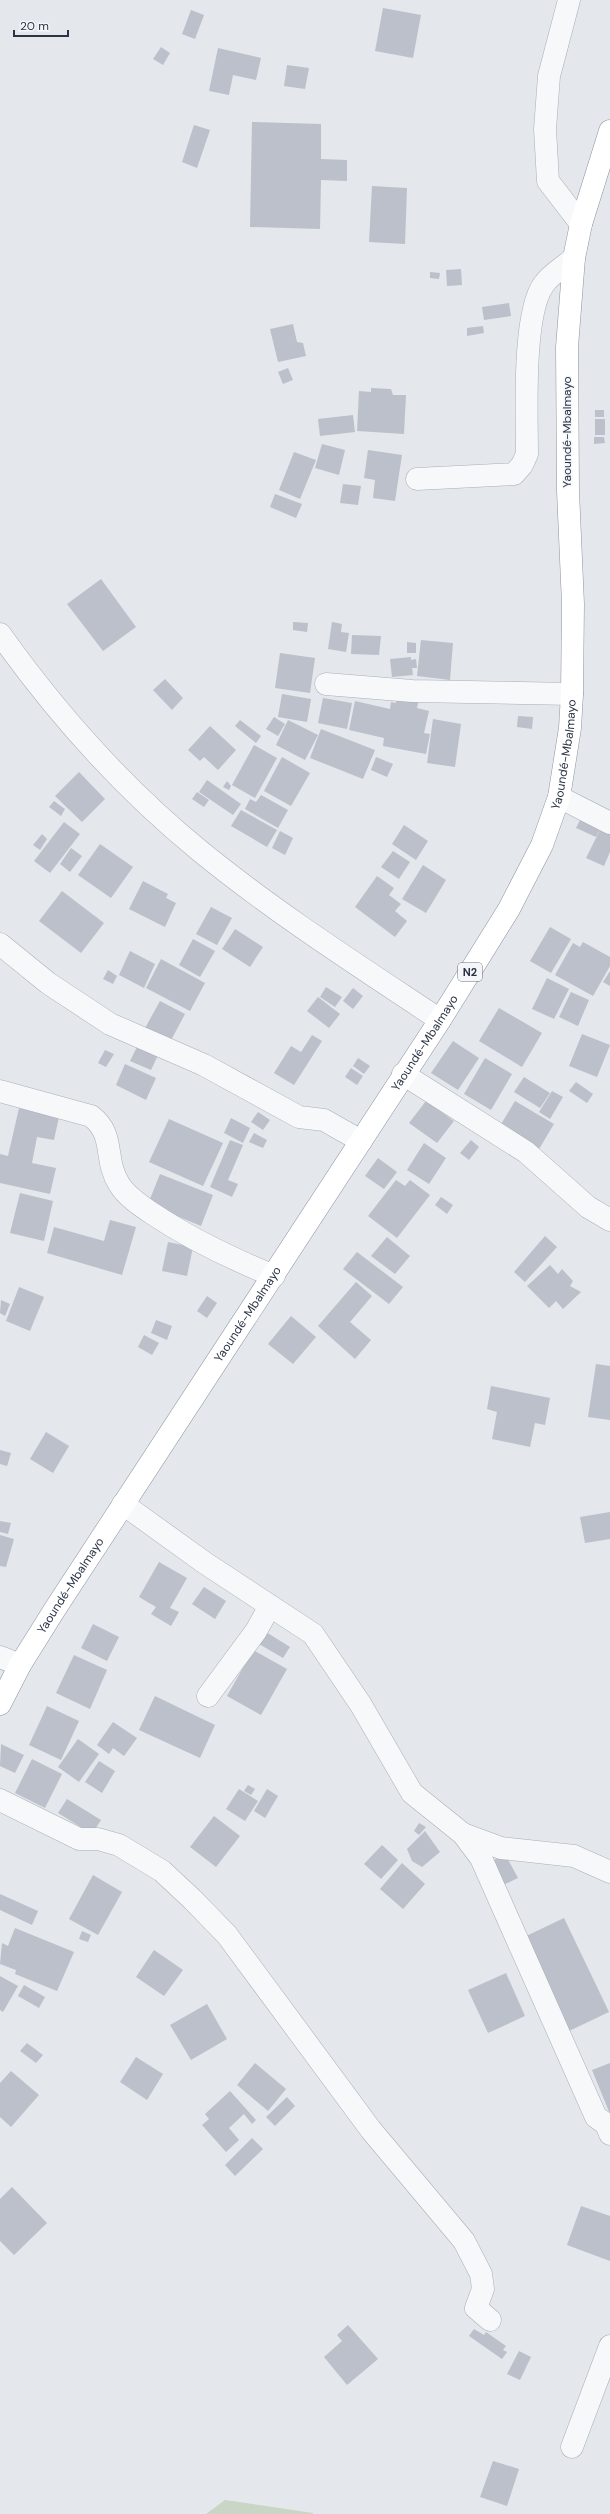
<svg xmlns="http://www.w3.org/2000/svg" width="610" height="2514" viewBox="0 0 610 2514" font-family="'DM Sans',sans-serif">
<rect width="100%" height="100%" fill="#e4e7ec"/>
<polygon fill="#c9d6c5" points="225,2500 313,2513 313,2514 206,2514"/>
<g fill="#bbc0ca">
<polygon points="383,8 421,15 413,58 375,51"/>
<polygon points="191,10 204,15 195,39 182,34"/>
<polygon points="161,47 170,53 163,65 153,59"/>
<polygon points="218,48 261,58 256,80 233,75 229,95 209,91"/>
<polygon points="287,65 309,68 305,89 284,86"/>
<polygon points="252,122 321,124 321,159 347,160 347,181 321,180 320,229 250,227"/>
<polygon points="194,125 210,130 197,168 182,162"/>
<polygon points="372,186 407,188 405,244 369,242"/>
<polygon points="461,269 462,285 447,286 446,270"/>
<polygon points="430,272 440,273 439,279 430,278"/>
<polygon points="509,303 511,316 484,320 482,307"/>
<polygon points="293,324 297,342 303,343 306,356 278,362 270,329"/>
<polygon points="483,326 484,333 467,336 467,328"/>
<polygon points="288,368 293,380 283,384 278,372"/>
<polygon points="371,388 391,389 393,395 406,395 404,434 357,431 359,391 371,392"/>
<rect x="595" y="410" width="9" height="7"/>
<polygon points="353,415 355,432 320,436 318,419"/>
<rect x="595" y="419" width="10" height="16"/>
<polygon points="594,437 604,437 605,443 594,444"/>
<polygon points="322,444 345,450 339,475 315,468"/>
<polygon points="368,450 402,455 395,501 373,498 375,480 364,478"/>
<polygon points="294,452 316,460 300,499 279,490"/>
<polygon points="343,484 361,486 358,505 340,503"/>
<polygon points="275,494 302,504 296,518 270,507"/>
<polygon points="101,579 136,627 103,651 67,604"/>
<polygon points="293,622 308,623 307,632 293,630"/>
<polygon points="332,622 342,624 341,632 349,633 346,652 328,649"/>
<polygon points="352,635 381,636 379,655 351,654"/>
<polygon points="421,640 453,643 450,680 417,676"/>
<polygon points="407,642 416,643 416,653 407,653"/>
<polygon points="280,653 315,658 310,693 275,688"/>
<polygon points="411,657 411,660 416,659 417,668 412,668 413,675 392,677 390,659"/>
<polygon points="165,679 183,698 172,710 153,690"/>
<polygon points="282,694 311,699 307,722 278,717"/>
<polygon points="397,695 419,699 417,708 429,711 424,733 430,734 426,754 383,746 384,738 349,730 355,701 390,709 391,702 396,703"/>
<polygon points="323,698 352,703 347,729 318,723"/>
<polygon points="518,716 533,717 532,729 517,727"/>
<polygon points="274,717 285,724 278,736 266,729"/>
<polygon points="433,719 461,724 455,767 427,763"/>
<polygon points="240,720 261,736 256,743 235,726"/>
<polygon points="288,720 318,735 305,760 276,745"/>
<polygon points="210,726 236,750 218,770 204,757 200,761 188,750"/>
<polygon points="321,729 375,750 363,779 310,758"/>
<polygon points="254,745 277,758 255,798 232,785"/>
<polygon points="282,757 310,773 291,806 264,791"/>
<polygon points="376,757 393,764 387,777 371,770"/>
<polygon points="79,772 105,799 82,822 55,796"/>
<polygon points="207,780 241,804 233,815 199,792"/>
<polygon points="227,781 231,786 229,790 223,787"/>
<polygon points="197,792 209,800 204,807 192,799"/>
<polygon points="261,795 288,810 278,828 245,809 250,799 256,802"/>
<polygon points="54,801 65,809 61,816 49,807"/>
<polygon points="241,810 277,830 267,847 231,826"/>
<polygon points="582,816 602,826 596,837 576,828"/>
<polygon points="64,822 80,834 50,873 34,861"/>
<polygon points="404,825 428,841 416,860 392,844"/>
<polygon points="602,826 610,830 610,852 604,866 586,858"/>
<polygon points="280,831 293,838 285,855 272,848"/>
<polygon points="42,834 47,839 40,850 33,845"/>
<polygon points="100,844 133,867 111,898 78,875"/>
<polygon points="71,848 82,856 70,872 60,864"/>
<polygon points="393,851 410,862 399,879 381,867"/>
<polygon points="423,865 446,880 426,913 402,899"/>
<polygon points="377,876 394,888 389,895 401,904 395,911 407,921 395,937 355,907"/>
<polygon points="143,881 168,894 166,898 176,903 165,927 129,909"/>
<polygon points="62,891 104,923 81,953 39,921"/>
<polygon points="211,907 232,918 217,945 196,934"/>
<polygon points="550,927 571,939 551,973 530,961"/>
<polygon points="235,929 263,947 250,967 222,949"/>
<polygon points="193,939 215,951 200,977 179,965"/>
<polygon points="583,942 610,957 610,966 593,996 555,975 573,943 580,947"/>
<polygon points="130,951 155,964 144,988 119,975"/>
<polygon points="161,959 205,983 190,1011 146,988"/>
<polygon points="108,970 117,976 113,984 103,979"/>
<polygon points="610,971 610,986 603,982"/>
<polygon points="547,978 569,989 554,1019 532,1009"/>
<polygon points="326,987 342,997 335,1007 320,997"/>
<polygon points="353,988 363,996 353,1009 343,1001"/>
<polygon points="571,992 589,1000 578,1026 559,1017"/>
<polygon points="318,997 340,1014 329,1028 307,1011"/>
<polygon points="160,1001 185,1014 169,1044 144,1030"/>
<polygon points="499,1008 542,1033 522,1067 479,1041"/>
<polygon points="582,1034 610,1045 597,1077 569,1066"/>
<polygon points="312,1035 322,1041 294,1085 274,1073 291,1046 301,1052"/>
<polygon points="453,1041 479,1058 458,1090 431,1073"/>
<polygon points="139,1043 159,1053 151,1070 130,1061"/>
<polygon points="105,1050 114,1054 106,1067 98,1063"/>
<polygon points="358,1058 370,1066 364,1074 353,1066"/>
<polygon points="485,1058 512,1074 491,1110 464,1094"/>
<polygon points="125,1064 156,1078 146,1100 116,1085"/>
<polygon points="351,1068 363,1076 357,1085 345,1077"/>
<polygon points="524,1077 550,1093 540,1108 514,1092"/>
<polygon points="576,1082 593,1094 587,1103 569,1091"/>
<polygon points="552,1091 563,1097 550,1119 539,1112"/>
<polygon points="426,1101 454,1121 437,1143 409,1123"/>
<polygon points="515,1101 554,1124 539,1149 500,1126"/>
<polygon points="19,1108 59,1117 54,1140 37,1137 32,1163 56,1168 50,1194 0,1183 0,1154 8,1156"/>
<polygon points="258,1112 270,1120 263,1130 251,1122"/>
<polygon points="231,1118 250,1128 243,1143 224,1133"/>
<polygon points="169,1119 223,1143 203,1186 149,1162"/>
<polygon points="254,1133 267,1140 263,1148 249,1142"/>
<polygon points="230,1140 243,1145 228,1180 238,1184 232,1197 210,1187"/>
<polygon points="471,1140 479,1147 469,1160 460,1153"/>
<polygon points="424,1143 446,1158 429,1184 407,1170"/>
<polygon points="378,1158 397,1172 384,1189 365,1176"/>
<polygon points="160,1174 213,1195 201,1226 148,1204"/>
<polygon points="396,1180 405,1186 410,1180 430,1195 397,1238 368,1216"/>
<polygon points="20,1193 53,1201 44,1241 10,1233"/>
<polygon points="441,1197 453,1205 447,1214 435,1205"/>
<polygon points="110,1220 136,1227 122,1275 47,1253 54,1227 104,1241"/>
<polygon points="545,1236 557,1247 525,1282 514,1272"/>
<polygon points="387,1237 410,1256 395,1274 371,1256"/>
<polygon points="168,1242 193,1247 187,1276 162,1271"/>
<polygon points="357,1252 403,1287 389,1304 343,1269"/>
<polygon points="550,1265 558,1274 562,1269 573,1281 570,1286 581,1292 563,1309 556,1301 549,1308 527,1286"/>
<polygon points="356,1282 372,1296 350,1322 371,1340 355,1359 318,1326"/>
<polygon points="19,1287 44,1297 30,1331 6,1321"/>
<polygon points="207,1296 217,1303 207,1318 197,1311"/>
<polygon points="1,1300 10,1304 5,1316 0,1313"/>
<polygon points="291,1316 316,1337 293,1364 268,1344"/>
<polygon points="156,1320 172,1326 167,1340 151,1333"/>
<polygon points="144,1335 159,1343 152,1355 138,1347"/>
<polygon points="596,1364 610,1366 610,1420 588,1417"/>
<polygon points="491,1386 550,1398 545,1425 535,1423 530,1447 492,1439 497,1412 487,1409"/>
<polygon points="46,1432 69,1446 53,1473 30,1459"/>
<polygon points="0,1450 11,1453 7,1466 0,1464"/>
<polygon points="610,1512 610,1539 585,1543 580,1517"/>
<polygon points="0,1521 11,1523 8,1534 0,1532"/>
<polygon points="0,1535 14,1539 6,1567 0,1566"/>
<polygon points="159,1562 187,1578 170,1608 179,1612 171,1626 151,1614 156,1607 139,1597"/>
<polygon points="204,1587 226,1601 215,1619 192,1604"/>
<polygon points="93,1624 119,1637 107,1661 81,1648"/>
<polygon points="266,1632 290,1647 283,1658 259,1644"/>
<polygon points="253,1650 287,1669 261,1715 227,1696"/>
<polygon points="74,1655 107,1670 90,1709 56,1693"/>
<polygon points="155,1696 215,1725 200,1758 139,1730"/>
<polygon points="47,1706 79,1721 61,1760 29,1745"/>
<polygon points="113,1722 137,1738 124,1756 113,1748 109,1754 97,1745"/>
<polygon points="78,1739 99,1754 79,1782 58,1767"/>
<polygon points="1,1744 24,1755 15,1773 0,1766"/>
<polygon points="32,1759 62,1774 45,1808 15,1793"/>
<polygon points="99,1761 115,1771 102,1793 85,1782"/>
<polygon points="248,1785 255,1789 251,1795 244,1791"/>
<polygon points="239,1789 258,1801 245,1821 226,1809"/>
<polygon points="267,1789 278,1796 265,1818 254,1811"/>
<polygon points="67,1799 101,1820 92,1834 58,1813"/>
<polygon points="214,1816 240,1836 216,1867 190,1847"/>
<polygon points="419,1823 426,1827 419,1835 414,1831"/>
<polygon points="425,1831 440,1852 422,1867 412,1861 407,1849"/>
<polygon points="382,1845 398,1860 381,1879 364,1864"/>
<polygon points="505,1854 518,1878 499,1887 487,1864"/>
<polygon points="402,1863 425,1884 403,1909 380,1889"/>
<polygon points="93,1875 122,1892 98,1935 69,1919"/>
<polygon points="0,1894 38,1911 32,1925 0,1910"/>
<polygon points="564,1918 609,2012 567,2032 522,1938"/>
<polygon points="15,1928 74,1952 57,1991 15,1974 16,1970 0,1964 2,1943 8,1946"/>
<polygon points="82,1931 91,1935 88,1942 79,1939"/>
<polygon points="154,1950 183,1970 164,1996 136,1977"/>
<polygon points="506,1973 525,2016 488,2033 468,1990"/>
<polygon points="0,1976 18,1986 3,2012 0,2010"/>
<polygon points="24,1985 45,1997 39,2008 18,1996"/>
<polygon points="207,2004 227,2039 191,2060 170,2025"/>
<polygon points="27,2043 43,2055 36,2063 20,2051"/>
<polygon points="136,2057 163,2074 147,2100 120,2082"/>
<polygon points="255,2063 286,2089 268,2111 237,2085"/>
<polygon points="610,2063 610,2114 592,2070"/>
<polygon points="11,2071 39,2095 11,2127 0,2117 0,2083"/>
<polygon points="230,2091 256,2120 252,2124 244,2114 229,2128 239,2140 226,2152 202,2125 209,2119 205,2114"/>
<polygon points="287,2097 295,2106 275,2126 266,2117"/>
<polygon points="252,2138 263,2149 235,2176 225,2165"/>
<polygon points="12,2187 47,2223 14,2255 0,2241 0,2199"/>
<polygon points="581,2206 610,2216 610,2261 567,2245"/>
<polygon points="348,2325 378,2359 347,2385 324,2357 342,2341 337,2335"/>
<polygon points="474,2329 484,2335 486,2332 506,2346 503,2350 507,2352 502,2359 469,2336"/>
<polygon points="519,2351 531,2357 520,2380 507,2374"/>
<polygon points="493,2461 519,2469 507,2506 480,2497"/>
</g>
<g fill="none" stroke-linecap="round" stroke-linejoin="round">
<defs>
<g id="minor">
<polyline points="569,0 549,76 545,129 548,181 581,224"/>
<path d="M 417,479 L 514,474 L 522,465 L 527,454 C 527,417 522,313 544,284 C 551,274 565,266 574,258"/>
<path d="M 0,634 C 57,714 124,789 200,851 C 276,913 359,966 440,1020"/>
<polyline points="326,684 412,691 572,694"/>
<polyline points="559,797 610,823"/>
<polyline points="0,944 48,983 110,1024 204,1065 299,1117 324,1120 361,1141"/>
<polyline points="403,1074 526,1152 588,1207 610,1220"/>
<path d="M 0,1091 L 91,1116 C 116,1135 103,1158 119,1184 C 126,1196 141,1206 153,1214 C 192,1240 230,1258 274,1276"/>
<polyline points="123,1504 205,1563 313,1634 361,1705 412,1793 463,1834 501,1848 574,1856 610,1872"/>
<polyline points="0,1657 20,1665"/>
<polyline points="208,1696 256,1631 270,1606"/>
<polyline points="0,1800 79,1839 98,1839 119,1845 162,1871 192,1899 227,1935 371,2130 464,2241 481,2274 483,2289 476,2308 490,2320"/>
<polyline points="463,1834 481,1858 596,2117 606,2124 610,2134"/>
<polyline points="572,2447 610,2346"/>
</g>
<g id="highway">
<path id="s1" d="M 0,1704 L 20,1665 L 55,1609 L 440,1020 L 509,909 L 542,845 L 559,797 L 570,728 L 572,694 L 573,604 L 568,491 L 567,347 L 574,258 L 581,224 L 610,131"/>
</g>
</defs>
<use href="#minor" stroke="#a9aeb7" stroke-width="23"/>
<use href="#highway" stroke="#8b94a3" stroke-width="23"/>
<use href="#minor" stroke="#f7f8fa" stroke-width="22"/>
<use href="#highway" stroke="#fff" stroke-width="22"/>
</g>
<g text-anchor="middle" dominant-baseline="central" stroke-width="3" stroke-linejoin="round" paint-order="stroke">
<rect fill="#f4f6f9" stroke="#676e7b" stroke-width="1" x="458" y="963" width="24" height="18" rx="3"/>
<g font-size="11" font-weight="bold" fill="#2b3445">
<text x="470" y="972">N2</text>
</g>
<g font-size="12" fill="#2b3445" stroke="#f4f6f9">
<text transform="translate(567 432) rotate(-90)">Yaoundé-Mbalmayo</text>
<text stroke="none"><textPath href="#s1" startOffset="1110">Yaoundé-Mbalmayo</textPath></text>
<text stroke="none"><textPath href="#s1" startOffset="786">Yaoundé-Mbalmayo</textPath></text>
<text stroke="none"><textPath href="#s1" startOffset="462">Yaoundé-Mbalmayo</textPath></text>
<text stroke="none"><textPath href="#s1" startOffset="138">Yaoundé-Mbalmayo</textPath></text>
</g>
</g>
<path d="M14 30v6h54v-6" fill="none" stroke="#2b3445" stroke-width="2"/>
<text x="20" y="30" font-size="12" fill="#2b3445" stroke="#f4f6f9" stroke-width="3" paint-order="stroke">20 m</text>
</svg>
